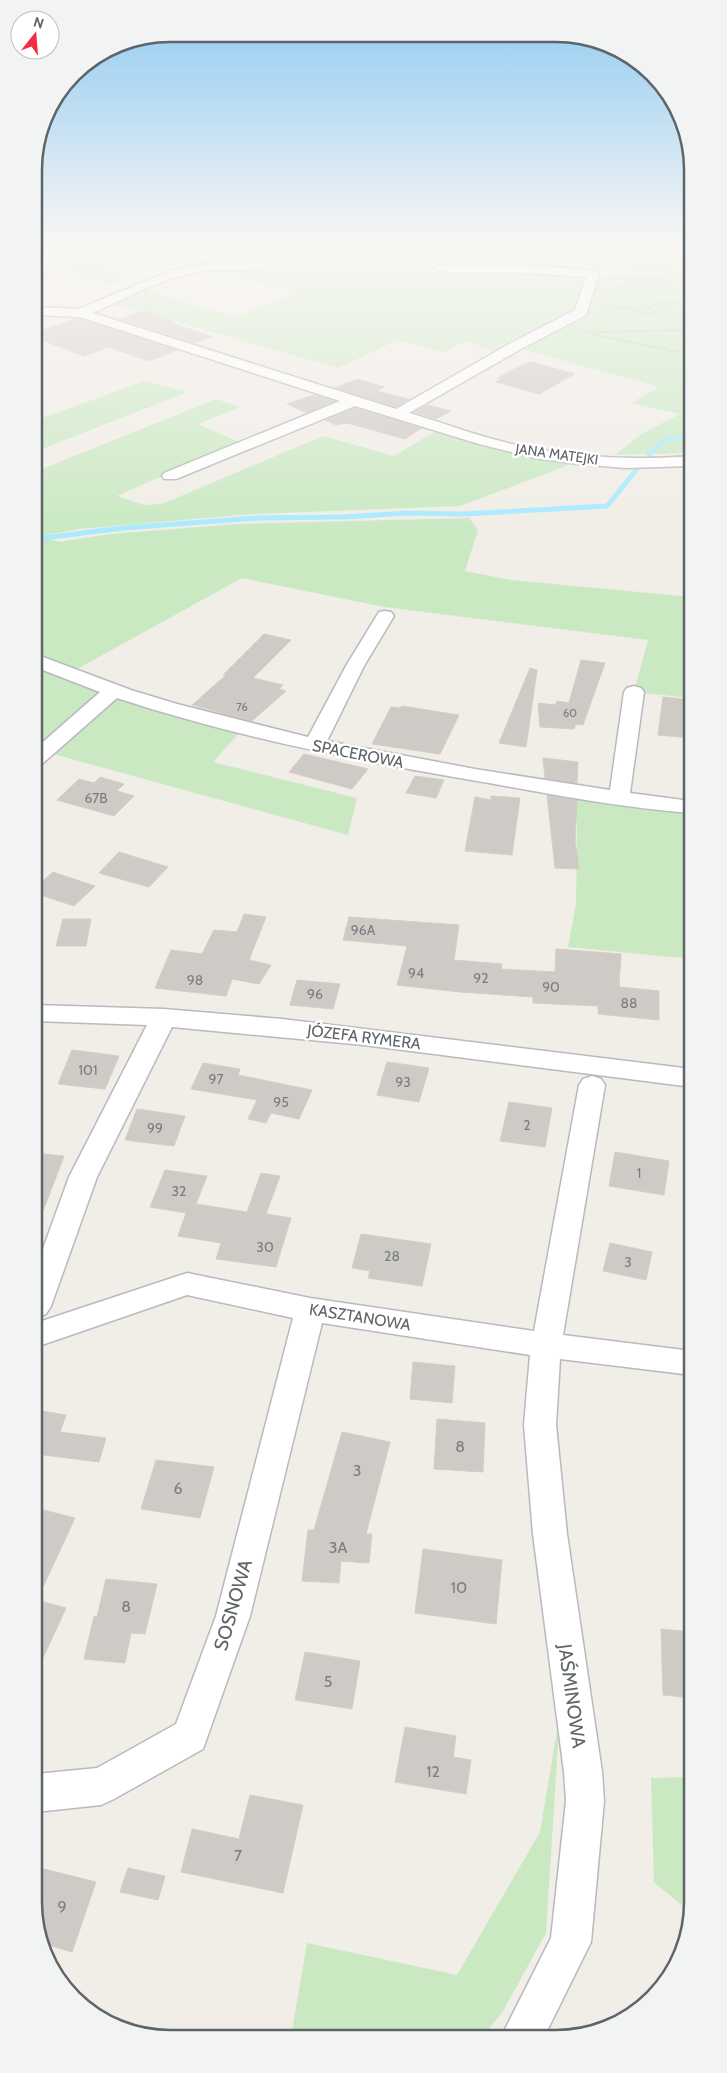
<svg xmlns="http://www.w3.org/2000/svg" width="727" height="2073" viewBox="0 0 727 2073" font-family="Cabin,sans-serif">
<rect width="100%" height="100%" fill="#f1ede7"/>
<g fill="#cae9c3">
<polygon points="94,243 208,243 212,252 151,247 101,255 126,282 106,284 67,273 63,268"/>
<polygon points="300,243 432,243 406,245 362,270 279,265 297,259 307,246"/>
<polygon points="554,243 646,243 691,255 691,257 668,275 625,270 593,272"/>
<polygon points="280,267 362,273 396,273 402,294 398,272 527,271 595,276 691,275 691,453 615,455 643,433 680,414 631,403 659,387 521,349 555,330 498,352 465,341 443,352 398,340 338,368 111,303 144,290 235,317 297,293 205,269"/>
<polygon points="144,381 188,392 34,452 34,421"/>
<polygon points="216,399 241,407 198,424 239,442 117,496 144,505 162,504 323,436 394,456 437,430 533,458 577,462 460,506 253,514 79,529 41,536 59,542 111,534 238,524 469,518 478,530 465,571 511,580 691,597 691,698 634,692 648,640 384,607 242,578 77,669 35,652 34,469 37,471"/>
<polygon points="35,668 98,692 241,731 213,762 357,798 348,835 35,749"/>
<polygon points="574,796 690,812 692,959 568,947 576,904 577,827"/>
<polygon points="560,1713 546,1933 503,2011 483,2037 291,2037 307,1943 457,1975 540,1832"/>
<polygon points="693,1777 693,1911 692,1914 654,1882 651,1778"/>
</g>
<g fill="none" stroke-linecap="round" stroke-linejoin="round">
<polyline stroke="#a9eaff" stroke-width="4" points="654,450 665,439 691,436"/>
<g stroke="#a9eaff" stroke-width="5">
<polyline points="649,455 655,449"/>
<polyline points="35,539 123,528 256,518 344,517 408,513 463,514 607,506 641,464"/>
</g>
</g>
<g fill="#cecac6" stroke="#d6cdc5">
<polygon points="142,311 173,321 170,322 213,337 195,343 120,319"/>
<polygon points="75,319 80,319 177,350 149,361 109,347 84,356 34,337 34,333"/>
<polygon points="528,362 533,362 575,374 539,394 495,382 500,379 497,378"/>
<polygon points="358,379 384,387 377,391 409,399 396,407 334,388"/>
<polygon points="314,395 335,401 307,413 287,404"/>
<polygon points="428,405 451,411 436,419 414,412"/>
<polygon points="355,408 422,428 405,439 347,423 336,425 325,420"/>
<polygon points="264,634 291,640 253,678 283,685 279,689 286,691 252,721 192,705 226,675 223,675"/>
<polygon points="581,660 605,663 583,725 576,724 574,729 540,727 538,703 555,705 557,701 569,703"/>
<polygon points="530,668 537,670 526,747 499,743"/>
<polygon points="663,697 691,700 691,738 658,735"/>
<polygon points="402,706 459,715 440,754 372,744 391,707 400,708"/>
<polygon points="304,754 368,769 352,789 289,772"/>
<polygon points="543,758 578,762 577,783 545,778"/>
<polygon points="415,776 444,780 436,798 406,793"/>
<polygon points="100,777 124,784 117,791 134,796 114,816 57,800 79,779 94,783"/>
<polygon points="547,795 577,800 575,841 579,869 555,868"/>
<polygon points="491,796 520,798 512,855 465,851 475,797 491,800"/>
<polygon points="119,852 168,867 149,887 99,873"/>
<polygon points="53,872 95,886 74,906 35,893 35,888"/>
<polygon points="244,914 266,917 249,960 271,965 259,984 232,979 226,996 155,988 171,950 202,954 214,930 237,932"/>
<polygon points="349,917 459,925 454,960 502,964 501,969 555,972 556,949 621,954 619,987 659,991 659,1020 598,1014 598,1006 533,1003 533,997 460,992 397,985 407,946 343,940"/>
<polygon points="63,919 91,919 86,946 56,946"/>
<polygon points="297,980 340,984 333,1009 290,1005"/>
<polygon points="72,1050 119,1056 105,1089 58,1084"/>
<polygon points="387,1062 429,1068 419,1102 377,1095"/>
<polygon points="203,1063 240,1069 238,1075 312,1090 299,1119 271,1113 266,1123 248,1119 257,1100 191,1089"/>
<polygon points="509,1102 552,1108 545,1147 500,1141"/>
<polygon points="137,1109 185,1116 174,1146 125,1140"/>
<polygon points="615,1152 669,1161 664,1195 609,1186"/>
<polygon points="35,1153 64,1156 37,1227 36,1227"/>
<polygon points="165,1170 207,1176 196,1204 247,1212 261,1173 280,1176 266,1214 291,1218 276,1267 216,1259 221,1243 178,1236 186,1213 150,1207"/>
<polygon points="361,1234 431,1244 422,1286 368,1278 370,1271 352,1268"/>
<polygon points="610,1243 652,1252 646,1280 603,1271"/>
<polygon points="413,1362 455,1366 452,1403 410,1399"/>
<polygon points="36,1410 66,1415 60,1432 106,1438 99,1462 36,1454"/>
<polygon points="437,1419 485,1423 483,1472 434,1469"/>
<polygon points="342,1432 390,1442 366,1534 372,1534 369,1563 341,1561 339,1583 302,1581 308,1530 314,1530"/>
<polygon points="156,1460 214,1467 200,1518 141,1509"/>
<polygon points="36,1508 75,1518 37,1600 66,1608 36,1673"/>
<polygon points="423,1549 502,1560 496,1624 415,1613"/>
<polygon points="106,1579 157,1584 145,1634 131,1633 125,1663 84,1659 94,1616 97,1617"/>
<polygon points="661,1629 693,1632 693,1698 663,1695"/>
<polygon points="305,1652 360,1661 352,1709 295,1700"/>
<polygon points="405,1727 456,1736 453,1757 471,1760 466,1794 395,1782"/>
<polygon points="250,1795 303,1805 283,1893 181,1872 192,1829 239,1839"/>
<polygon points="36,1867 96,1882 72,1952 45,1944 36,1929"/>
<polygon points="128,1868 165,1876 158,1900 120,1892"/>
</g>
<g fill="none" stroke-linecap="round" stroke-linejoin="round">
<defs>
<g id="minor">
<polygon points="45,243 57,243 40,284 34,288 34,269"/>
<polygon points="691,261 691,272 685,275 681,274 679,271 687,262"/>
<path d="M 224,262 L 261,262 L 267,266 C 261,272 225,269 214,270 C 171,273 132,295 93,313 L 396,409 L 511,343 L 575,310 L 586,277 L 529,273 L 442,272 L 436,268 L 438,265 L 529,265 L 597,271 L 599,274 L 586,315 L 521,349 L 409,413 C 444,423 477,436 512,444 C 571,457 631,461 691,456 L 691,466 L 625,468 L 579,464 L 535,458 L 479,444 L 355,406 L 176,479 L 164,479 L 162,476 L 164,473 L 340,401 L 80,317 L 34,315 L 34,307 L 79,309 L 170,271 L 197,265 Z"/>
<path d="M 385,611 L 391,612 L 394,616 L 364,666 L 327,741 L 475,769 L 610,790 L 624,692 L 627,688 L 634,686 L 641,688 L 644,692 L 630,793 L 691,801 L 691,813 C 624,808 556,795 489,783 C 363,762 239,738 117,698 L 42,764 L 35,766 L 35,749 L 100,692 L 35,667 L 35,654 L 131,690 L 177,704 L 308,737 L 346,666 L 379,612 Z"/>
<polygon points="35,1005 164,1009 282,1019 692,1069 692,1087 364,1045 172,1027 97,1177 51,1306 46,1314 36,1318 36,1268 69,1177 147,1025 35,1021"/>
<polygon points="592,1076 601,1079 605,1085 563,1335 692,1351 692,1375 560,1359 556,1425 567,1534 602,1772 604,1801 591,1942 544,2037 501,2037 551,1938 566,1801 564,1772 533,1534 524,1425 530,1355 322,1323 250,1616 203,1749 114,1799 101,1805 36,1812 36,1774 97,1768 176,1724 216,1616 293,1318 187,1295 36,1347 36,1323 187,1273 310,1298 534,1331 579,1085 583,1079"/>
</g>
</defs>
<use href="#minor" stroke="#b7babe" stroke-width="3"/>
<g stroke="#a5dba9" stroke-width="2" stroke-dasharray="2.5 1" stroke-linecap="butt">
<polyline points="567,243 579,249 600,254"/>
<polyline points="602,243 604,247 600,254 604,261"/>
<polyline points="604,260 640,263 660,261 658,252 653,247 654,244 651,243"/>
<polyline points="611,276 669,278"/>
<polyline points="683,287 691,297"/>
<polyline points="607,292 632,284 672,281"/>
<polyline points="601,306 635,309"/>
<polyline points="648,308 654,309 655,312 646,314 634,311 637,308 691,299"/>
<polyline points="691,325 691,327"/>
<polyline points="582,330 597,335 691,355"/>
<polyline points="589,332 691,330"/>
</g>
<use href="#minor" fill="#fff" fill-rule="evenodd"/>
</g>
<linearGradient id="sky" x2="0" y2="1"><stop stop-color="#8fcaf1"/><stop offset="0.46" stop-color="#f9f7f4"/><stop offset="1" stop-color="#f9f7f4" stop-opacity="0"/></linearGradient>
<rect width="727" height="533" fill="url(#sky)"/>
<g text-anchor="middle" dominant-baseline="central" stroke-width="5" stroke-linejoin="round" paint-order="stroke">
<g font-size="11" fill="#7a7e80">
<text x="242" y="707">76</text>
<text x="570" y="713">60</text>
</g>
<g font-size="14" fill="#5e6468" stroke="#fff">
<text transform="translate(557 454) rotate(8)">JANA MATEJKI</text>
</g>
<g font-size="14" fill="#7a7e80">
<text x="96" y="798">67B</text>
<text x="363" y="930">96A</text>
<text x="416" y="973">94</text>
<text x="481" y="978">92</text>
<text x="195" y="980">98</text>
<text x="551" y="987">90</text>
<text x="315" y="994">96</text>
<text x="629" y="1003">88</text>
<text x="88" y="1070">101</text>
<text x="216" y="1079">97</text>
<text x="403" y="1082">93</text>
<text x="281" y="1102">95</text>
<text x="527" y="1125">2</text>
<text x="155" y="1128">99</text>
<text x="639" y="1173">1</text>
<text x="179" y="1191">32</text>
<text x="265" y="1247">30</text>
<text x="392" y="1256">28</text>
<text x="628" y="1262">3</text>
</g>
<g font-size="16" fill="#5e6468" stroke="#fff">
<text transform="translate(358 754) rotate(11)">SPACEROWA</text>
<text transform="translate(364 1037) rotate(7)">JÓZEFA RYMERA</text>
<text transform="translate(360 1317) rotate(9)">KASZTANOWA</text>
</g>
<g font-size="16" fill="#7a7e80">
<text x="460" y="1446">8</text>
<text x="357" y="1470">3</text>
<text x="178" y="1488">6</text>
<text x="338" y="1547">3A</text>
<text x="459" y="1587">10</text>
<text x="126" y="1606">8</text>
<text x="328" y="1681">5</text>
<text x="433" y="1771">12</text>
<text x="238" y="1855">7</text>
<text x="62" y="1906">9</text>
</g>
<g font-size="19" fill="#5e6468" stroke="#fff">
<text transform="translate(233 1605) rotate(-74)">SOSNOWA</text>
<text transform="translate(572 1696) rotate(82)">JAŚMINOWA</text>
</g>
</g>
<path d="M0 0H727V2073H0ZM170 42H556A128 128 0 0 1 684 170V1902A128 128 0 0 1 556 2030H170A128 128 0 0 1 42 1902V170A128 128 0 0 1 170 42Z" fill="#f2f3f3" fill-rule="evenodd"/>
<path fill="none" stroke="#5e6468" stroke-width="2.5" d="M170 42H556A128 128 0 0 1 684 170V1902A128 128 0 0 1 556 2030H170A128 128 0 0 1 42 1902V170A128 128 0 0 1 170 42Z"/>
<g transform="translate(35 35) rotate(17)"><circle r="24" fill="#ffffff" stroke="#bfc1c3"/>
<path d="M0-4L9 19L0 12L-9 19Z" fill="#f12d43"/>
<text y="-8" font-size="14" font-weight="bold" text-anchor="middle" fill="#5e6468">N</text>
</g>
</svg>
